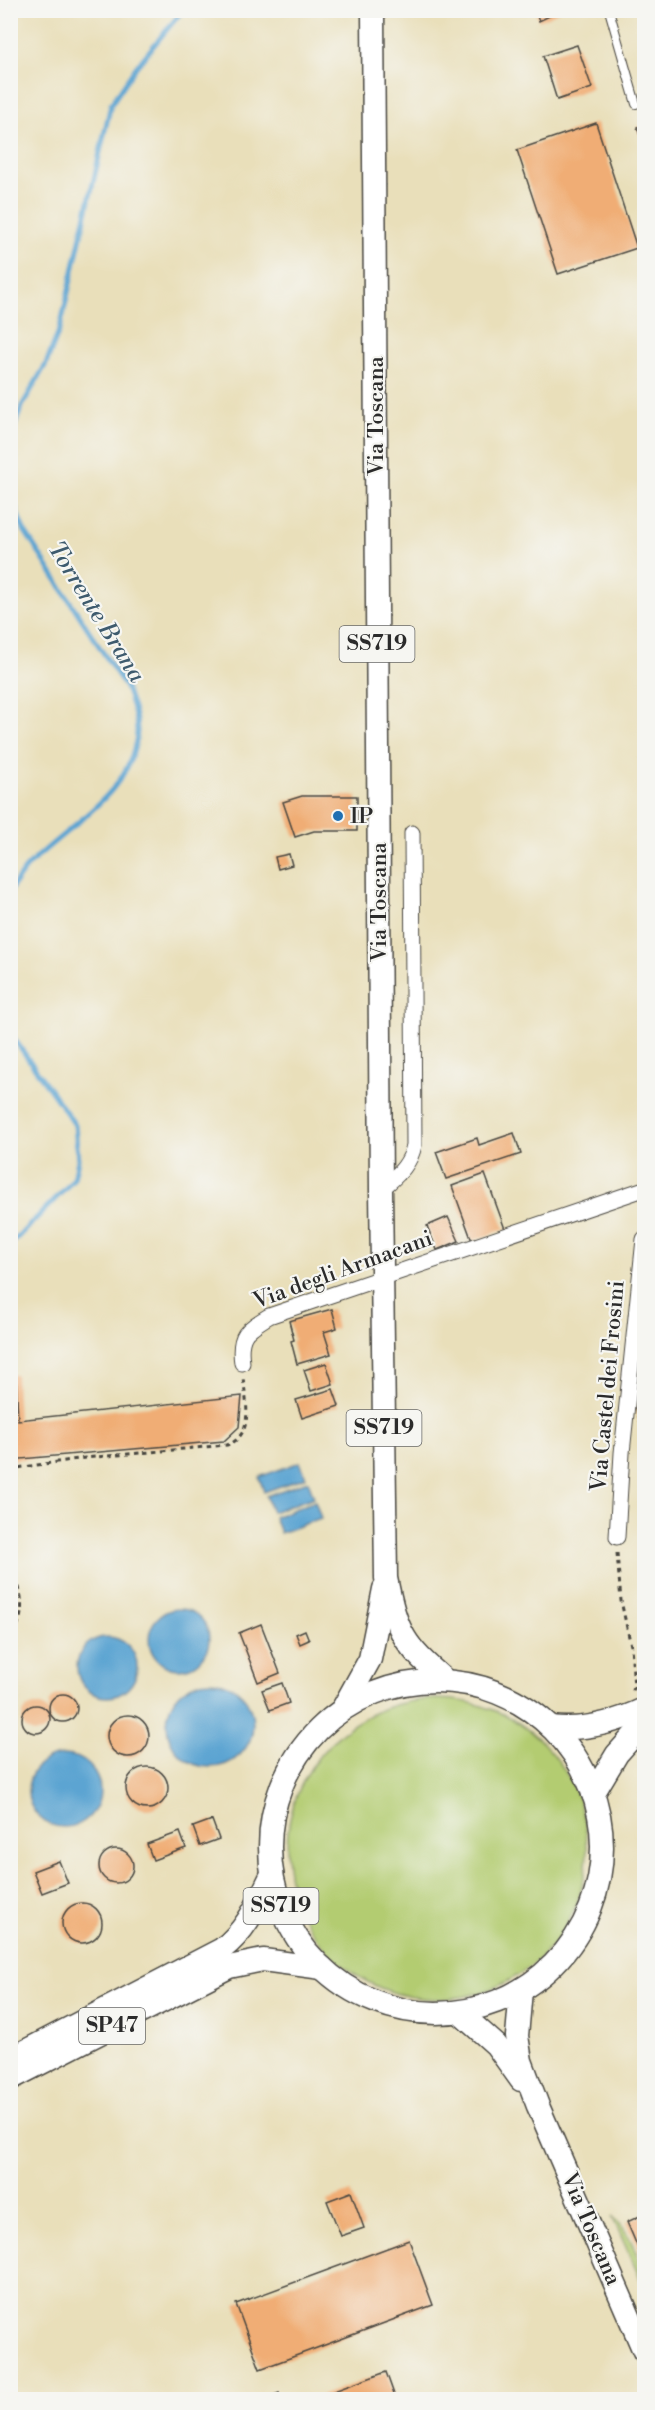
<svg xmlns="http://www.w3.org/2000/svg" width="655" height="2410" viewBox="0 0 655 2410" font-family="'Libre Bodoni',serif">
<rect width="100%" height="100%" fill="#f6f6f2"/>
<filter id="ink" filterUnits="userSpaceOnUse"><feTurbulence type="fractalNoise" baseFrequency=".0167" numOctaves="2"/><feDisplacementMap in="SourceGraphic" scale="12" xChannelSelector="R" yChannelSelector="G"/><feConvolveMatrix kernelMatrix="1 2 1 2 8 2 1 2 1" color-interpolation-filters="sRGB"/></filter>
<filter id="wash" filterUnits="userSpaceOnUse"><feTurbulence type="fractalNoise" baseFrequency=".008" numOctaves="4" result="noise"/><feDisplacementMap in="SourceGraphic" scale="24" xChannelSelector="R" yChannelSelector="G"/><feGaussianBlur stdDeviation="1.35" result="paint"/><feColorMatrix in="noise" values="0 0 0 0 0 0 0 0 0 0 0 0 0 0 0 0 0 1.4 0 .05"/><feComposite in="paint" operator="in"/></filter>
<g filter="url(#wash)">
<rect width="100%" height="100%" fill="#e9dfba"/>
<g fill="#b3cc71" stroke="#6f7c4e" stroke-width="1.5">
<circle cx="437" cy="1849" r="150"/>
<path d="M 612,2216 C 630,2230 642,2262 643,2285 Z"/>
</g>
<g fill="#5ba4d2" stroke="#43687e" stroke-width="1.5">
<polygon points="300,1462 306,1477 264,1492 259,1477"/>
<polygon points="308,1481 314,1497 272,1512 266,1496"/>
<polygon points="315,1501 321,1518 280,1533 274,1517"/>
<circle cx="179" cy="1639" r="30"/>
<circle cx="107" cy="1667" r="30"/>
<circle cx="210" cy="1724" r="43"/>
<circle cx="64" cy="1791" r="36"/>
</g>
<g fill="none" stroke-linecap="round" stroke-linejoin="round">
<g stroke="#5ba4d2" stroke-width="5">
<polyline points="10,438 22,406 46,364 60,328 111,104 136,67 183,10"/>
<path d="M 10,486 L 17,513 L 24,530 L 126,688 C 131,702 137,717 137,732 C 133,795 64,827 26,868 C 20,875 15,883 10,891"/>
<polyline points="10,1033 75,1125 78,1160 74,1178 65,1189 10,1245"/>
</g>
</g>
<g id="blocks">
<g fill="#f0ad75">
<polygon points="535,10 562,10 539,21"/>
<polygon points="577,45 592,88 557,100 543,56"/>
<polygon points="596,123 637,248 558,274 517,150"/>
<polygon points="644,125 644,147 637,127"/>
<polygon points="302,796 357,796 357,831 314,831 295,837 283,802"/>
<polygon points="289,854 292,865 278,869 275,857"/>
<polygon points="514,1133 521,1154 446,1179 436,1152 477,1138 479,1145"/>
<polygon points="485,1174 505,1229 472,1241 452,1186"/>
<polygon points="448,1217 459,1241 437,1250 427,1226"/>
<polygon points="332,1309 337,1328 324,1332 331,1354 297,1364 291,1341 294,1340 289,1321"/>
<polygon points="326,1363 333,1384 311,1391 304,1370"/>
<polygon points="10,1375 16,1375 18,1420 242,1396 239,1427 224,1441 10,1460"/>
<polygon points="333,1389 339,1406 302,1418 296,1400"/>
<polygon points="644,1406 644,1438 636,1408"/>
<polygon points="261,1624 280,1673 258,1682 239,1633"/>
<polygon points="305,1630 309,1640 300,1644 296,1634"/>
<polygon points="282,1683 289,1703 270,1710 262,1690"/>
<circle cx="63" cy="1708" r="14"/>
<circle cx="36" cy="1719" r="14"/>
<circle cx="128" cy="1736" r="21"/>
<circle cx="147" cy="1788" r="21"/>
<polygon points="212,1820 219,1839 200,1846 193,1827"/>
<polygon points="180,1832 186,1848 153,1860 147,1844"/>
<circle cx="116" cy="1866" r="17"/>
<polygon points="59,1861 68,1883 42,1893 33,1871"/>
<circle cx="82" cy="1923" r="20"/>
<polygon points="351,2192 364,2228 341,2236 327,2201"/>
<polygon points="644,2214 644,2262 627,2222"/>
<polygon points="409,2240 433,2305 260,2369 236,2304"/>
<polygon points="386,2372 396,2400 313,2400 312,2399"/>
<polygon points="279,2393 281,2400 263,2400 263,2399"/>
</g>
</g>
</g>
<g filter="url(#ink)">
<use href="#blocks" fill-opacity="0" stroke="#484640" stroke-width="1.5"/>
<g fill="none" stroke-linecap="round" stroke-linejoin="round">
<defs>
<polyline id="lane" points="609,10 636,104"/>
<g id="street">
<path d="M 381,1190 C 396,1176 410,1166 414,1145 L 412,833"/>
<path d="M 242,1363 C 238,1335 246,1330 269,1316 L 644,1189"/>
<polyline points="617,1537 622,1453 644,1239"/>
</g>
<g id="primary">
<path d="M 373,10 L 381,1190 L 386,1578 C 397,1634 404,1645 446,1681"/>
<circle cx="436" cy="1847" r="166"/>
<polyline points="343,1708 370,1659 384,1589"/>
<path d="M 551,1727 C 584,1731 614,1723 644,1709"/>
<polyline points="593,1794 617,1754 644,1724"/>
<polyline points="521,1990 517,2036 521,2061 538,2106 644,2351"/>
<polyline points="459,2012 496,2045 521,2080"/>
<path d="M 10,2059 L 222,1949 C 248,1929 258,1902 272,1874"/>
<polyline points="10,2079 229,1967 263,1960 322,1968"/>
</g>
</defs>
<use href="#lane" stroke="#484640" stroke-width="10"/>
<use href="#street" stroke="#484640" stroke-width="17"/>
<use href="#primary" stroke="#484640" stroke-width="25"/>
<g stroke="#484640" stroke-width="3" stroke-dasharray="4.5 4.5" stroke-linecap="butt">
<path d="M 10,1469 L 85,1458 L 227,1445 C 255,1435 246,1401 243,1378"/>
<polyline points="617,1553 621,1601 631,1646 634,1687 630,1693"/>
<path d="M 10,1561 C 20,1587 30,1613 10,1637"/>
</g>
<use href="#lane" stroke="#fff" stroke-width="8"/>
<use href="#street" stroke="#fff" stroke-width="15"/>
<use href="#primary" stroke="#fff" stroke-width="22"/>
</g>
</g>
<circle fill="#1f6fb2" stroke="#f6f6f2" stroke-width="2" cx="338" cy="816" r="6"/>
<g text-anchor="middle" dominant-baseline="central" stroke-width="4.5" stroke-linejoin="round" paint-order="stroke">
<g fill="#f6f6f2" stroke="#686867" stroke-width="1.5">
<rect x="339.5" y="626" width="75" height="36" rx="4.5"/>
<rect x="346.5" y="1410" width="75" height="36" rx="4.5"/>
<rect x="243.5" y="1888" width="75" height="36" rx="4.5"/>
<rect x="79" y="2008" width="66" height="36" rx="4.5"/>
</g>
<g font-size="21" font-weight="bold" fill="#2b2b2b">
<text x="377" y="644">SS719</text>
<text x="384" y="1428">SS719</text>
<text x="281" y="1906">SS719</text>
<text x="112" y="2026">SP47</text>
</g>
<g font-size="22" fill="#2b2b2b" stroke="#f6f6f2">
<text transform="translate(376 416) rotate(-90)">Via Toscana</text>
<text transform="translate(379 902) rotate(-90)">Via Toscana</text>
<text transform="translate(343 1270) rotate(-20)">Via degli Armacani</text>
<text transform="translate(608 1386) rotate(-85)">Via Castel dei Frosini</text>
<text transform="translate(591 2229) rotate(67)">Via Toscana</text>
</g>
<g font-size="22" fill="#2b2b2b" stroke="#f6f6f2" text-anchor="start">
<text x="350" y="816">IP</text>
</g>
<g font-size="24" font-style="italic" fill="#3e5b6e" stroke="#f6f6f2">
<text transform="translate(96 612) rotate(58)">Torrente Brana</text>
</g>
</g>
<rect width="655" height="2410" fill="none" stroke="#f6f6f2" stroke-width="36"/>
</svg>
